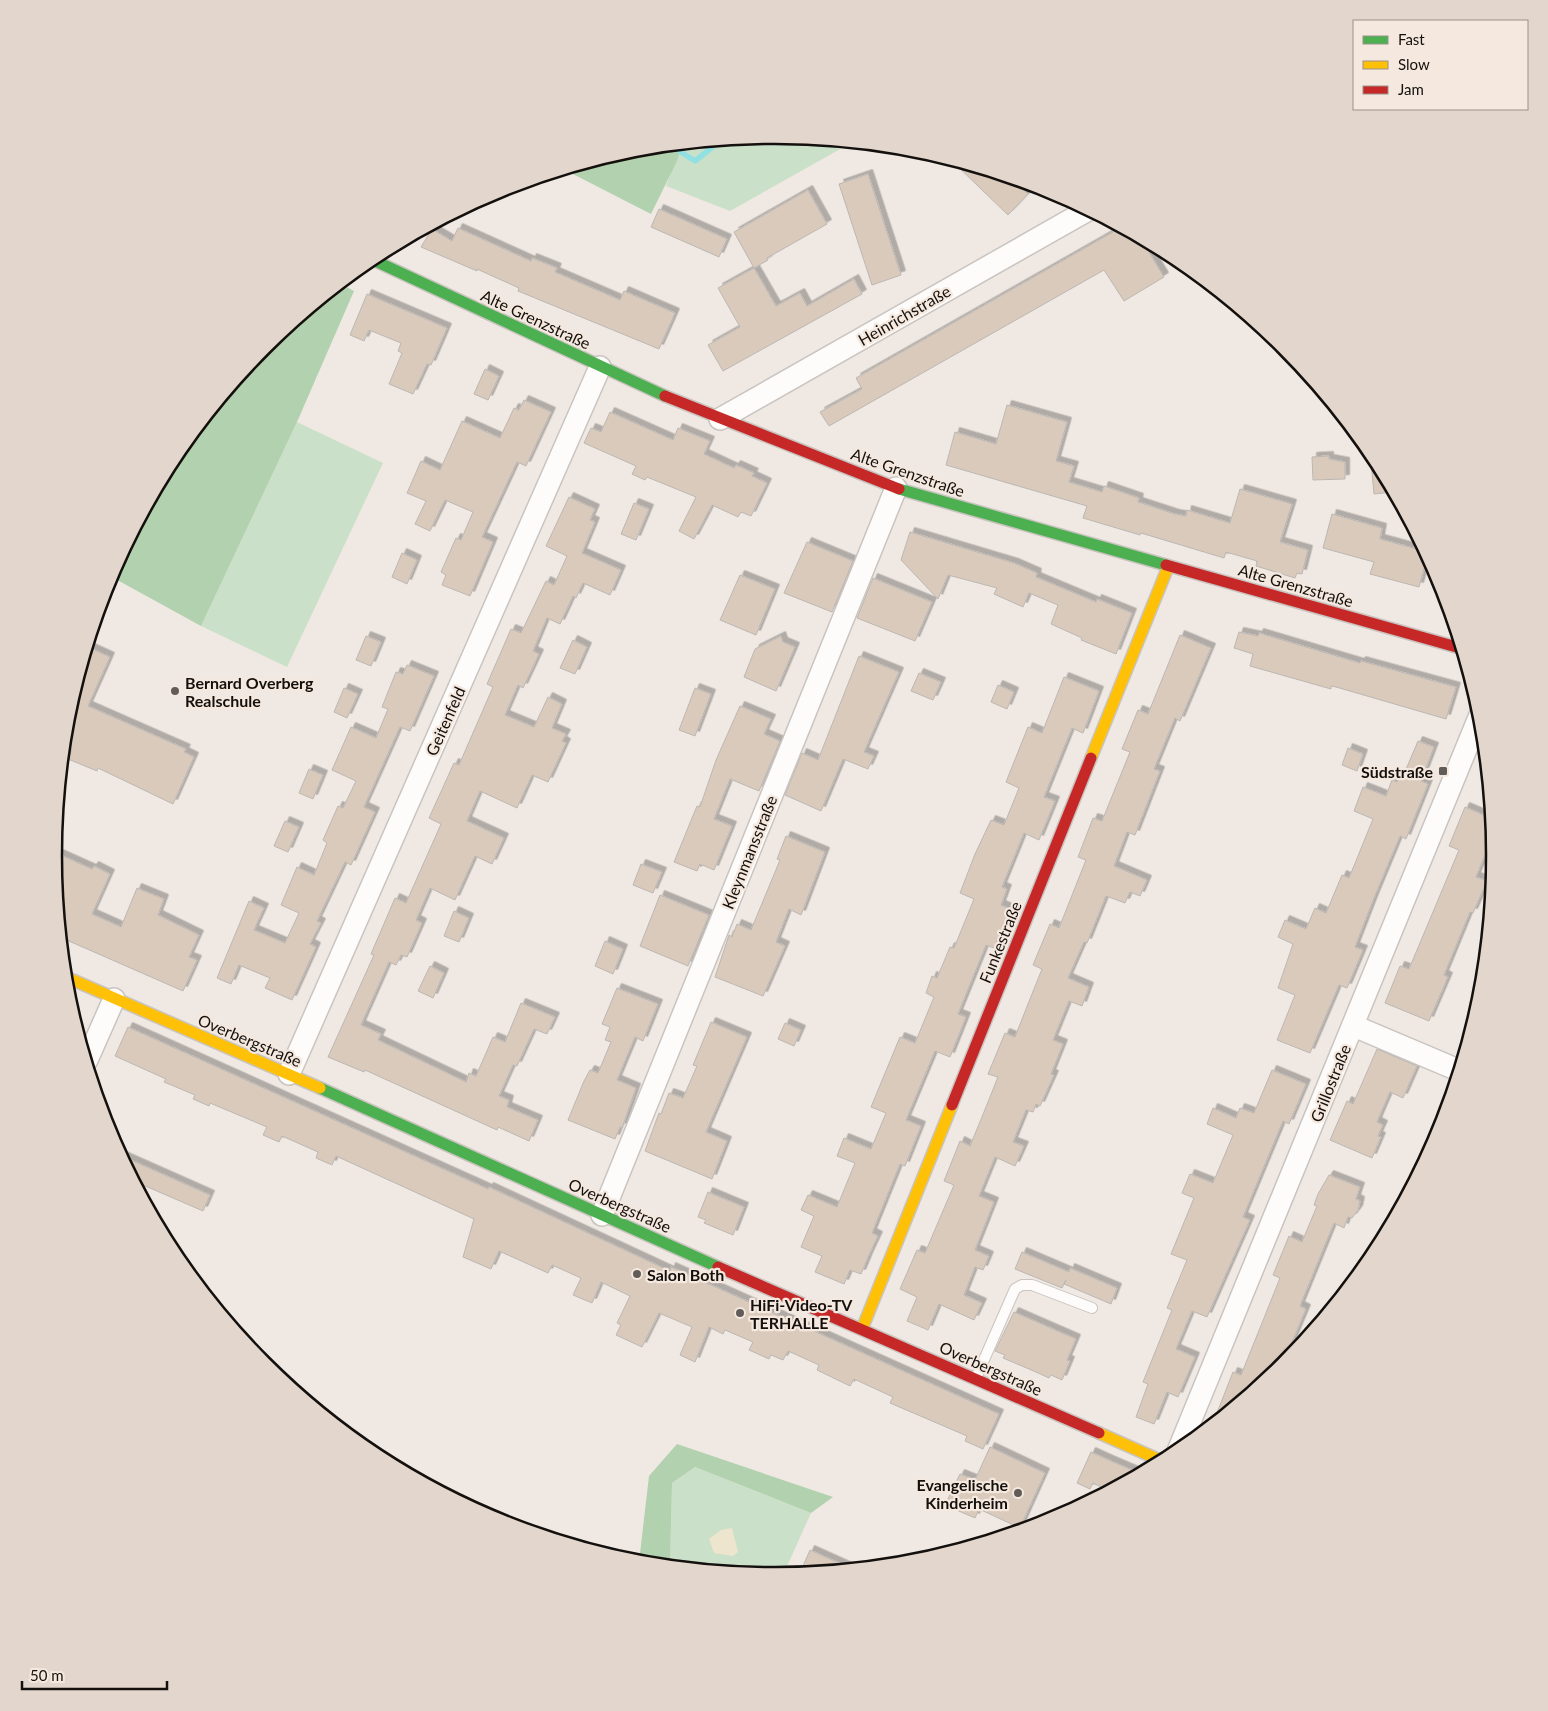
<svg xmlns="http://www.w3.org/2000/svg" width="1548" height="1711" viewBox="0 0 1548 1711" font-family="Lato,sans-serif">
<defs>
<filter id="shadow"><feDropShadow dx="4.5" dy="-4.5" stdDeviation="0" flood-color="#0004"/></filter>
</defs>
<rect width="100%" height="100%" fill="#f0e9e3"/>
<g fill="#cbe0c8">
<polygon points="774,135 851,143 730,211 666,186 681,144"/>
<polygon points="297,422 383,463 287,667 201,626"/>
<polygon points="695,1467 811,1513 783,1575 670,1565 672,1483"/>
</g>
<g fill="#b1d1af">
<polygon points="682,144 677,161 651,214 565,170 634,149"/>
<polygon points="341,284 354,291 297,422 201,626 110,576 175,455 265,346"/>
<polygon points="677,1444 833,1497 811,1513 695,1467 672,1483 670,1565 639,1562 649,1476"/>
</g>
<polygon fill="#ede5ce" points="732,1528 738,1552 733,1556 714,1553 709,1539 721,1530"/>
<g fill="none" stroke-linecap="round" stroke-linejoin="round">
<polyline stroke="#92e1e2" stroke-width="5.5" points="670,145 695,161 720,141"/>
</g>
<g fill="#d9cabc" stroke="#bcb7b3" filter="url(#shadow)">
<polygon points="951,160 1013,179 1028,194 1008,215"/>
<polygon points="868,174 901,275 872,285 839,184"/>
<polygon points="808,190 827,224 767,258 768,260 754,268 734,232"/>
<polygon points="659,209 727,239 719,257 651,227"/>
<polygon points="458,228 531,261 532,258 557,268 555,272 620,300 624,291 675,313 659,349 518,291 519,288 477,269 477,271 421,247 432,229 452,241"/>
<polygon points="1120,228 1141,239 1164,277 1124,301 1104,270 829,426 820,412 862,389 856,378"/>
<polygon points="754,268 776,306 800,293 807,306 854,279 862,294 723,371 708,345 740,327 718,288"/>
<polygon points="367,294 447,328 431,365 427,364 413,394 389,384 402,353 398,351 401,343 369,330 364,341 350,335"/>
<polygon points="485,369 499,376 488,400 474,394"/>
<polygon points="524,400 551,412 526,466 517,462 482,537 493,542 470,596 442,585 446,575 441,572 456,538 461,540 473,512 445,500 430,531 415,524 426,501 407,493 421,461 440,470 462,421 500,438 514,408 519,410"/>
<polygon points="1007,405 1067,422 1056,461 1074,466 1069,482 1102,492 1104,486 1139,498 1138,502 1175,514 1186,516 1187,510 1230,523 1240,489 1292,504 1280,542 1308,550 1302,574 1297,573 1295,578 1256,566 1257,561 1226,552 1224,558 1141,533 1140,535 1083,518 1087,506 946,465 955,432 996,444"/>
<polygon points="610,412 673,440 678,428 710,441 704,454 734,468 736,465 754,473 752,476 767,483 751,516 741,512 738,517 712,505 694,539 679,531 696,497 647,477 645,480 632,474 636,466 584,443 591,428 601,432"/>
<polygon points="1370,452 1373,456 1393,492 1374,494"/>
<polygon points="1329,456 1329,459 1345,462 1345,479 1313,480 1312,457"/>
<polygon points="569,497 595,509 590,520 595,522 582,553 621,570 610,595 583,583 576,598 573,596 560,624 547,618 533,651 539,654 523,688 518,685 505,715 534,727 548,697 562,704 552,728 566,734 562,741 566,743 548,782 532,775 517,808 480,791 467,821 504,838 492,864 475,856 455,900 430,888 416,920 422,923 407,957 401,955 396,965 389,962 361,1025 381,1034 378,1040 466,1082 469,1073 476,1076 493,1037 505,1042 521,1003 555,1017 547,1034 534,1029 517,1066 513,1065 499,1096 509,1100 507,1107 538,1120 529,1141 498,1127 497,1130 365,1070 364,1072 328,1057 374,955 371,954 395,898 406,903 441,824 429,818 454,763 459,765 493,687 487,684 511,629 521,633 546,581 554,585 567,556 546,546"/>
<polygon points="634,503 649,509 636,540 621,534"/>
<polygon points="1332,514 1382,528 1380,539 1424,551 1427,558 1419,587 1370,574 1374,562 1323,548"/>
<polygon points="910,532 1014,563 1037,573 1036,577 1096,602 1097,599 1132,613 1116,654 1081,640 1082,638 1051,624 1058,605 1029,593 1023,607 994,594 997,588 948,575 938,599 901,560"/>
<polygon points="807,542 853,561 832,612 784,593"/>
<polygon points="402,553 417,560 407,584 392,577"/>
<polygon points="740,575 775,589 756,635 720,620"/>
<polygon points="873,578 932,602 915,641 857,618"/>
<polygon points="1239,632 1258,636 1259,633 1360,663 1361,661 1456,687 1446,719 1336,687 1331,686 1331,689 1250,666 1253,654 1234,648"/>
<polygon points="1180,635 1211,648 1180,721 1175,718 1154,769 1160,771 1135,835 1127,832 1114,866 1147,880 1140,896 1130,892 1125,903 1106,896 1087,943 1084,942 1068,978 1089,987 1082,1006 1069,1001 1053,1040 1063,1044 1051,1074 1054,1075 1040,1106 1036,1104 1033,1112 1026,1110 1013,1142 1024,1146 1015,1166 995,1157 979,1196 994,1202 975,1250 989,1256 983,1270 975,1267 964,1295 982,1303 974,1320 939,1304 928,1330 907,1321 917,1297 900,1289 917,1250 925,1253 954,1185 944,1181 960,1141 970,1146 984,1112 998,1077 988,1074 1005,1033 1015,1037 1030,999 1042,969 1033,965 1050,924 1059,928 1086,860 1078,857 1093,818 1102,821 1130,752 1122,749 1138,710 1148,714"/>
<polygon points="366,636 381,642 371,666 356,660"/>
<polygon points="781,636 783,642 795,647 776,691 744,677 755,649"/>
<polygon points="573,640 587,647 575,674 560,668"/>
<polygon points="88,647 110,657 88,706 186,749 184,752 194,757 173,804 98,768 97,771 68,759 72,750 65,746 68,715"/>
<polygon points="859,656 899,672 864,752 874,756 868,769 843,759 821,811 785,795 802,753 818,760"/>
<polygon points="407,665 434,676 410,731 400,727 364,807 375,812 351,865 345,862 317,921 321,923 310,944 316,947 292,1000 265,988 270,978 239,965 231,984 217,978 249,901 264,908 254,930 285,943 299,913 281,905 297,867 314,875 327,843 323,840 338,806 343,808 356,781 332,770 351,727 376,738 388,709 382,707 396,672 403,674"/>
<polygon points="919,673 941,682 933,700 911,691"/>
<polygon points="1064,677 1099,691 1083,733 1072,728 1044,797 1055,801 1039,840 1024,833 1002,887 1007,889 1001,905 1010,909 994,948 986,945 958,1014 966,1017 950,1057 935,1051 906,1120 921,1126 905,1166 900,1164 872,1233 878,1236 869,1255 861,1274 850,1270 844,1284 815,1272 822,1256 801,1247 814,1216 801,1210 808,1195 837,1207 855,1163 837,1156 844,1138 871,1149 886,1113 871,1107 900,1037 915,1043 934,997 926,993 932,976 937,978 950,947 954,948 974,899 960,893 975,854 991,820 1004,825 1019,788 1006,782 1028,727 1042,733"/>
<polygon points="998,685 1014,692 1007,709 991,702"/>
<polygon points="344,688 358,694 347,718 334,712"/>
<polygon points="695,688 711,694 695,736 679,730"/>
<polygon points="740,706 771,719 764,734 780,741 759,791 730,779 714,819 732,826 714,870 700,864 697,871 674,862 697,806 700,807 716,760"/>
<polygon points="1418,741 1434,747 1421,781 1428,784 1406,839 1400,836 1374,898 1355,947 1363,950 1347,988 1339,985 1310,1053 1277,1040 1295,995 1278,988 1293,944 1278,937 1285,920 1306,929 1315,908 1326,913 1342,875 1349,878 1373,819 1354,811 1363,787 1386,796 1392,780 1397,782 1401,773 1404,774"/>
<polygon points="1348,748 1363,754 1357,771 1342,765"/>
<polygon points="309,769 323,775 313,799 299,793"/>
<polygon points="1465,807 1491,818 1492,838 1476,877 1487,881 1473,913 1470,912 1444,975 1448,977 1429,1021 1385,1003 1400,966 1409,969 1459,850 1449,846"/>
<polygon points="285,821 299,827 288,852 274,846"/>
<polygon points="786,836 825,852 801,915 789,909 776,942 785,946 763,996 715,977 729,935 732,937 737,924 751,930 780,860 777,859"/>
<polygon points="54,852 92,869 94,866 110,874 92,914 121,927 137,888 164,899 158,915 199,935 189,957 197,960 183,991 62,938"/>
<polygon points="641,864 662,872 653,893 633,885"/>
<polygon points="660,895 709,915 688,966 640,946"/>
<polygon points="454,911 469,918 459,942 444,936"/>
<polygon points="605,941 623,949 613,974 595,966"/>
<polygon points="430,966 444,973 433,998 418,991"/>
<polygon points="617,988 658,1004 643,1041 635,1037 617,1080 636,1088 622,1128 620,1127 615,1139 568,1120 584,1081 590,1070 598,1073 611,1042 605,1040 610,1027 602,1024"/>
<polygon points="711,1022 747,1037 706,1132 727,1141 712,1179 645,1151 659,1113 661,1114 669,1093 683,1098 697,1066 693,1065"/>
<polygon points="785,1023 801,1030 794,1046 778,1039"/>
<polygon points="128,1027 488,1189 489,1187 670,1271 671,1267 999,1414 983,1449 965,1441 967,1436 890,1403 893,1397 854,1379 850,1386 817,1370 819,1365 788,1351 783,1360 771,1355 769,1359 749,1350 753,1342 725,1330 723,1334 709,1327 695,1362 680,1355 692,1327 659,1313 642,1347 616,1335 621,1325 617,1323 630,1296 601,1282 592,1303 573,1295 581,1278 552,1265 548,1273 499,1251 491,1269 463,1257 474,1219 336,1156 332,1165 316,1158 318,1152 282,1136 279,1142 263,1135 267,1127 210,1103 209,1106 193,1099 195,1095 164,1082 166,1079 115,1056"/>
<polygon points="1377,1049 1417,1066 1403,1098 1390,1092 1377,1122 1383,1125 1378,1136 1381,1137 1372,1158 1330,1140 1347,1101 1353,1104"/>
<polygon points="1272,1070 1306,1084 1289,1124 1283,1121 1243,1217 1250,1220 1207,1317 1192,1311 1176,1349 1195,1357 1178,1397 1167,1392 1154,1424 1136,1417 1148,1384 1143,1382 1172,1310 1167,1308 1187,1260 1171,1254 1194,1198 1182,1193 1190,1174 1213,1183 1233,1135 1207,1124 1213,1108 1236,1118 1240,1108 1254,1113"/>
<polygon points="122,1156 210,1195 203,1211 136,1182"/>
<polygon points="1329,1175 1360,1187 1356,1199 1360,1201 1358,1210 1352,1218 1348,1217 1344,1228 1334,1223 1300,1306 1306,1309 1290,1347 1293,1348 1288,1359 1213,1423 1233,1372 1241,1375 1264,1318 1280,1278 1273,1275 1289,1236 1302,1242 1317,1206 1314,1205 1318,1194"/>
<polygon points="708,1192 744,1207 733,1235 704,1223 706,1220 698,1217"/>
<polygon points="1022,1252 1069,1272 1070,1268 1117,1288 1111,1304 1064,1284 1066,1280 1062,1288 1015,1269"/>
<polygon points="1014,1312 1076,1339 1067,1360 1070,1361 1062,1380 1051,1375 1049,1378 1036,1372 1003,1358 1005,1355 995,1351"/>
<polygon points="990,1447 1045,1473 1020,1528 979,1509 975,1518 945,1505 960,1474 975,1480"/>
<polygon points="1091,1452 1111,1461 1139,1473 1107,1490 1093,1483 1090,1489 1077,1483"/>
<polygon points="810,1550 850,1568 800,1573"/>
</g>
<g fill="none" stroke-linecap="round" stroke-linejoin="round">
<defs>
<polyline id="lane" points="976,1378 1015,1289 1022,1285 1032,1285 1092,1308"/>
<g id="street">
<polyline points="720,419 1088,210"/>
<polyline points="1354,1026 1458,1070"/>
<polyline points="87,1060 114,999"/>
<polyline points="289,1074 600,367"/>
<polyline points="602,1215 896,488"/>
<polyline points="1178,1451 1480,715"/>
</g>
<g id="fast">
<polyline points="371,259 665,396"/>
<polyline points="899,489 1166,565"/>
<polyline points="320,1088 718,1267"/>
</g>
<g id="slow">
<polyline points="1091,758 1168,567"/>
<polyline points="66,977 320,1088"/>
<polyline points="862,1329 952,1105"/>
<polyline points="1099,1433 1162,1461"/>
</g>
<g id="jam">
<polyline points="665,396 899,489"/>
<polyline points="1166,565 1460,648"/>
<polyline points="952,1105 1091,758"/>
<polyline points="718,1267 1099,1433"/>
</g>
</defs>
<use href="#lane" stroke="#c9c4c0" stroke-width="12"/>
<use href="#street" stroke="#c9c4c0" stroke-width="24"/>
<use href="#fast" stroke="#c9c4c0" stroke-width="14"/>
<use href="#slow" stroke="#c9c4c0" stroke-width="14"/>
<use href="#jam" stroke="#c9c4c0" stroke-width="14"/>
<use href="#lane" stroke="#fdfcfb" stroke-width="10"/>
<use href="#street" stroke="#fdfcfb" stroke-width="21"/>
<use href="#fast" stroke="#4caf50" stroke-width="11"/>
<use href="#slow" stroke="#ffc107" stroke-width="11"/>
<use href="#jam" stroke="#c62828" stroke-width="11"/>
</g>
<g fill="#615c58" stroke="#f5e8de" stroke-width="2">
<circle cx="175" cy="691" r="5"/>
<rect x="1438" y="766" width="10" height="10" rx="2.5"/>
<circle cx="637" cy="1274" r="5"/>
<circle cx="740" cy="1313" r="5"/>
<circle cx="1018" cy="1493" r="5"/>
</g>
<g text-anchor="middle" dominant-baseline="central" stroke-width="4.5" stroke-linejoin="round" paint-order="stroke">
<g font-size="16" fill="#14100d" stroke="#f5e8de">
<text transform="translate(904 315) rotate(-30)">Heinrichstraße</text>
<text transform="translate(536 319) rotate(25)">Alte Grenzstraße</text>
<text transform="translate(908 472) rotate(19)">Alte Grenzstraße</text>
<text transform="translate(1296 585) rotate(16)">Alte Grenzstraße</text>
<text transform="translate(445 721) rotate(-66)">Geitenfeld</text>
<text transform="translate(749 852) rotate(-68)">Kleynmansstraße</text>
<text transform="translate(1000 942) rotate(-68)">Funkestraße</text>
<text transform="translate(250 1040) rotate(23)">Overbergstraße</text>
<text transform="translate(1330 1083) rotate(-68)">Grillostraße</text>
<text transform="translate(620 1205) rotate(24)">Overbergstraße</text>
<text transform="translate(991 1368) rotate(24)">Overbergstraße</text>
</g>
<g font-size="16" font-weight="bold" fill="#14100d" stroke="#f5e8de" text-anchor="start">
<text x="185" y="682">Bernard Overberg<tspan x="185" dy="18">Realschule</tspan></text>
<text x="1433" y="771" text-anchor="end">Südstraße</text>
<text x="647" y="1274">Salon Both</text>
<text x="750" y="1304">HiFi-Video-TV<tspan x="750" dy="18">TERHALLE</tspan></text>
<text x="1008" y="1484" text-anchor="end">Evangelische<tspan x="1008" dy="18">Kinderheim</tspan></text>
</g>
</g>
<path d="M0 0H1548V1711H0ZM773 144H775A711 711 0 0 1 1486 855V856A711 711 0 0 1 775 1567H773A711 711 0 0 1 62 856V855A711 711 0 0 1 773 144Z" fill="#e3d7cd" fill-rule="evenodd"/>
<path fill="none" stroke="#14100d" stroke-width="2.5" d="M773 144H775A711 711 0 0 1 1486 855V856A711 711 0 0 1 775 1567H773A711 711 0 0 1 62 856V855A711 711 0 0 1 773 144Z"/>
<rect x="1353" y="20" width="175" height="90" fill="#f5e8de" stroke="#9b928a"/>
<rect x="1363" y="36" width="25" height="8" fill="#4caf50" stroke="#9b928a"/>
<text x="1398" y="45" font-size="15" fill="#14100d">Fast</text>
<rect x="1363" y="61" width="25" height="8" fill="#ffc107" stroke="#9b928a"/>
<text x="1398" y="70" font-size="15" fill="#14100d">Slow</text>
<rect x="1363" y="86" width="25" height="8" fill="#c62828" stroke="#9b928a"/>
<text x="1398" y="95" font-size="15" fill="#14100d">Jam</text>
<path d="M22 1681v8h145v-8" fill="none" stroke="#14100d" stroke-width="2.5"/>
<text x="30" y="1681" font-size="15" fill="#14100d" stroke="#f5e8de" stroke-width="4" paint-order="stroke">50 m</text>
</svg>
